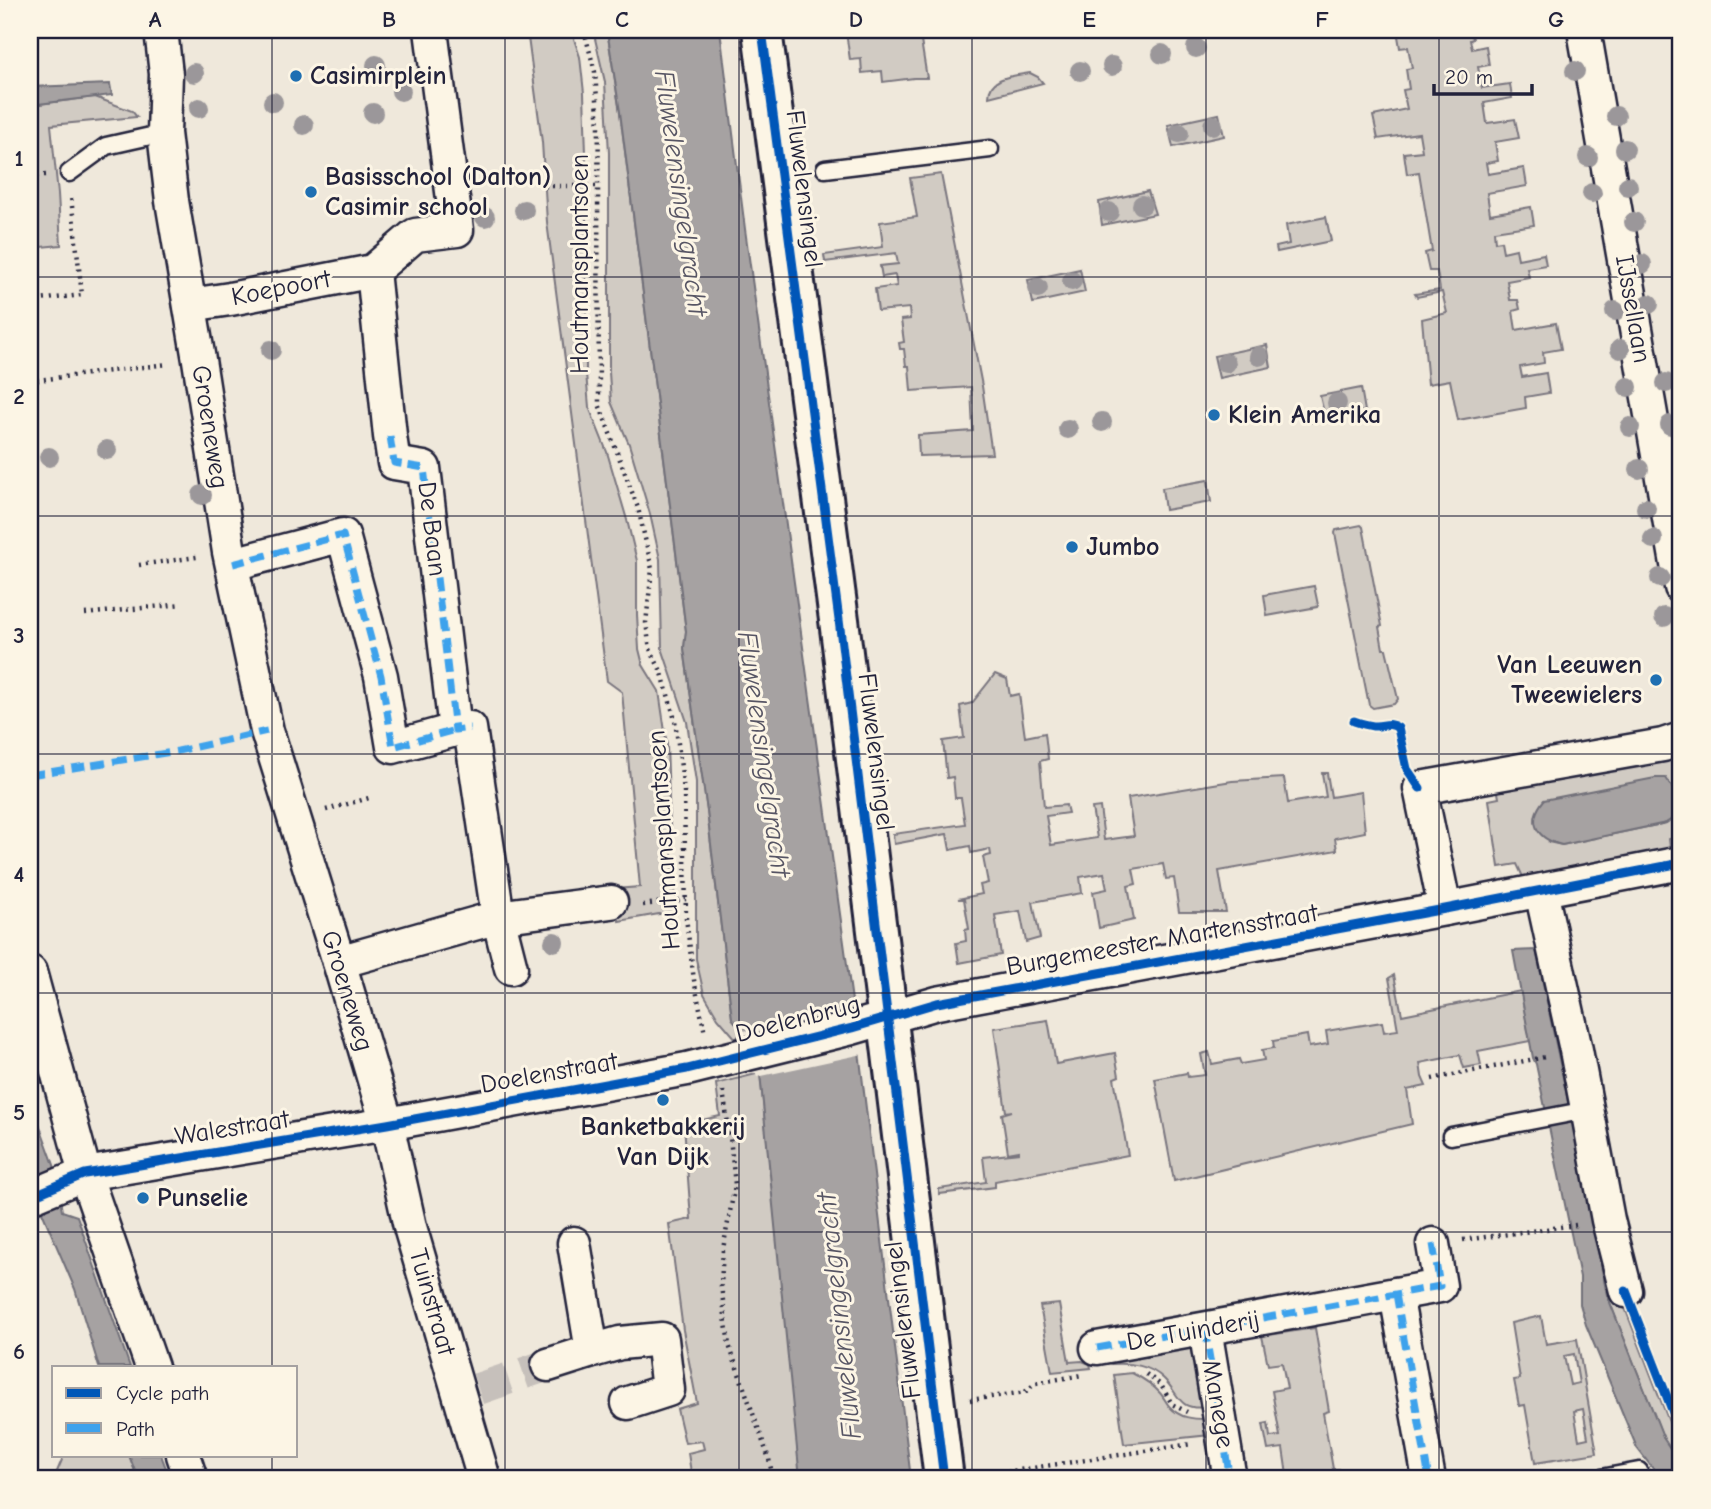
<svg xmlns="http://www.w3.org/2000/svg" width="1711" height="1509" viewBox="0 0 1711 1509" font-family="'Comic Neue',sans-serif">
<rect width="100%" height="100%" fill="#efe8db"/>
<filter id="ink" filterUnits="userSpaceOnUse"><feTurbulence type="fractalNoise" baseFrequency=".0143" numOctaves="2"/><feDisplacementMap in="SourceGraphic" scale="14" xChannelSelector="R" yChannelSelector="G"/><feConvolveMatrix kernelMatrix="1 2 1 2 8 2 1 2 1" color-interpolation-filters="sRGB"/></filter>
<g filter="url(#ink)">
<g fill="#d1cbc3" stroke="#7a767f" stroke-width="2" fill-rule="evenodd">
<polygon points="527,30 571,30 580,57 584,93 586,154 586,373 589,407 607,452 627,520 637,561 637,615 639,649 643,665 659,691 667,745 670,826 676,914 659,914 619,921 615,889 640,887 622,692 607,681 547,222 542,142"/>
<polygon points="593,30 607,30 620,112 686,631 684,648 707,811 732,1018 743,1031 736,1039 718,1018 704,994 696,959 696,782 687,722 662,648 660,559 650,514 629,444 611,402 609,372 609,153 605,82"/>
<polygon points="856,30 923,30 925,40 921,41 927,78 914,78 883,82 882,71 862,73 861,59 850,60 846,32 855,31"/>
<polygon points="1397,30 1471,30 1473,39 1470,40 1472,49 1486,46 1489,65 1478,67 1482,88 1510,84 1512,98 1484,103 1487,123 1515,119 1519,138 1495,142 1498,161 1486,163 1488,174 1524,168 1527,186 1487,193 1490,214 1531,207 1534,225 1494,231 1495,242 1501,241 1503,252 1516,249 1518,259 1544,254 1546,265 1527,268 1529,277 1507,281 1510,300 1518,300 1520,309 1513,311 1516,330 1556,323 1561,349 1543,352 1544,363 1520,367 1522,377 1546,373 1549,393 1525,397 1526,408 1458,420 1450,380 1428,384 1422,319 1447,313 1442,292 1417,297 1415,294 1440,290 1437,271 1429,271 1425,253 1432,251 1419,172 1407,174 1404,153 1422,151 1419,133 1378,139 1373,116 1407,109 1403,90 1409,89 1406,69 1412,68 1408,47 1400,48"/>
<path d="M 1030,73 L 1038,77 L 1043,83 L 989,97 C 989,76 1014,76 1030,73 Z"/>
<polygon points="95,97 132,111 137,117 51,125 58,194 61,245 30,248 30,105"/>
<polygon points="1219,114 1224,136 1173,147 1168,125"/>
<polygon points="941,174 982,386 992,454 919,456 918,435 973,431 971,387 911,391 909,366 906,366 904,349 900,349 899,343 904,342 901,320 910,319 909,308 878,311 875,289 897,286 895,275 882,277 880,266 898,264 896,253 825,262 824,255 883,247 880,222 917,217 910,178"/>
<polygon points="1148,191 1155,214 1102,225 1099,202"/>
<polygon points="1326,217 1331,241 1277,252 1276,247 1289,244 1286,225"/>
<polygon points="1080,269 1085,292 1033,303 1028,280"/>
<polygon points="1267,345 1271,367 1219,378 1214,356"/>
<polygon points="1361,388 1365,411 1312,422 1311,416 1324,413 1320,396"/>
<polygon points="1208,480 1211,502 1165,510 1162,488"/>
<polygon points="1361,525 1363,527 1382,626 1379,627 1383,649 1386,649 1398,699 1394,704 1373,708 1369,705 1335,533 1336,530"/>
<polygon points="1314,586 1318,605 1317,607 1267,616 1264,595"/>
<polygon points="995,674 1007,679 1010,696 1019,694 1025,737 1045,733 1048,759 1040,761 1044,807 1066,805 1068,813 1046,816 1051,845 1097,838 1092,808 1100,807 1104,840 1134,836 1128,798 1232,781 1284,778 1288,803 1326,797 1322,773 1327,773 1331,797 1361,792 1365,832 1335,838 1337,850 1219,871 1226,912 1179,912 1174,878 1166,879 1163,864 1133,869 1136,884 1128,886 1134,920 1099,928 1093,892 1107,889 1104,873 1080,877 1082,893 1033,902 1040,938 1026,942 1020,911 995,915 1001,955 959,963 956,943 966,941 965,930 969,929 964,899 958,899 982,894 980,885 988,883 983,857 991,855 990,849 971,853 970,846 950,850 947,834 894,844 893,834 965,824 961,798 955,798 953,777 947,778 943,741 964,738 960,706 972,703"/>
<path d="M 1665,752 L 1670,761 L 1681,761 L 1681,837 L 1669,839 L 1670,848 L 1523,877 L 1517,864 L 1499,867 L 1489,800 L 1499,798 L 1496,781 ZM 1678,804 L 1675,816 L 1666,823 L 1562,845 L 1548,842 Z"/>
<polygon points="1394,975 1402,1015 1521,991 1530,1041 1478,1051 1481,1065 1464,1068 1460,1055 1420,1063 1422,1077 1426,1086 1407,1090 1412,1124 1174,1181 1155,1079 1187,1073 1188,1077 1205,1075 1201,1054 1209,1052 1212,1064 1239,1059 1241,1064 1264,1060 1262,1050 1274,1048 1273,1041 1307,1035 1309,1047 1328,1044 1326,1031 1382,1022 1384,1032 1398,1030 1389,978"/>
<polygon points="1048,1020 1056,1064 1115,1053 1119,1076 1114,1078 1128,1155 995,1181 995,1187 939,1194 939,1189 986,1182 983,1157 1019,1153 1019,1151 1008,1153 1002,1114 1012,1111 1006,1112 994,1028"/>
<polygon points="760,1073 802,1479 692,1479 688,1453 704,1449 702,1441 685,1443 677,1409 697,1403 683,1330 669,1224 691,1219 684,1124 720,1116 716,1084"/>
<polygon points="1596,1233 1673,1432 1681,1442 1681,1465 1664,1440 1607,1295"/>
<polygon points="1059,1304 1069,1362 1082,1361 1090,1364 1091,1368 1052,1372 1040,1306"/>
<path d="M 1541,1316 L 1546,1344 L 1577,1339 L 1597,1453 L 1535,1463 L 1525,1405 L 1519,1406 L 1514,1380 L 1520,1379 L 1511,1323 ZM 1574,1354 L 1579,1383 L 1570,1385 L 1564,1356 ZM 1583,1409 L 1588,1438 L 1579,1440 L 1574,1411 Z"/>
<polygon points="1315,1328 1329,1411 1323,1413 1333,1469 1339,1469 1341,1479 1305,1479 1304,1472 1287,1475 1283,1448 1268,1450 1263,1424 1268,1423 1270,1437 1280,1436 1272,1391 1287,1388 1282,1363 1268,1365 1262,1336"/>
<path d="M 1189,1344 L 1196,1348 L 1206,1407 C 1178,1411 1180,1395 1164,1379 C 1150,1365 1131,1363 1112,1364 L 1118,1355 Z"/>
<path d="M 1132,1373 C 1142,1378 1152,1384 1160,1393 C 1164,1397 1166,1403 1170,1407 C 1180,1418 1192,1419 1207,1419 L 1210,1435 L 1124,1444 L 1114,1375 Z"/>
<polygon points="64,1455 129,1455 138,1479 59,1479 56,1474"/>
</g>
<g fill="#a6a2a2" stroke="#716f79" stroke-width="2">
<polygon points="607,30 720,30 745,229 859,1051 911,1479 800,1479 760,1073 743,1032 732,1018 707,811 684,648 686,631 620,112"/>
<polygon points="110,84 112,95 30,105 30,87"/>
<path d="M 1655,778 L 1666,778 C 1673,788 1683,803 1675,816 C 1673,819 1669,821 1666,823 L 1562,845 C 1537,839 1526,822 1544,800 Z"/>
<polygon points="1536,950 1568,1101 1607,1295 1664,1439 1681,1465 1681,1479 1661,1479 1637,1448 1586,1325 1580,1304 1580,1277 1536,1064 1533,1058 1513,951"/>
<polygon points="30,1099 54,1165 62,1211 77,1216 130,1367 99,1367 75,1289 42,1212 34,1176 30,1167"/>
<polygon points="129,1455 161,1455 170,1479 138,1479"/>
</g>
<polygon fill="#efe8db" points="857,1007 863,1054 757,1077 739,1032"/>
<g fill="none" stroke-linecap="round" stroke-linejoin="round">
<polyline stroke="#c6c0bb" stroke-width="32" stroke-dasharray="32 16" stroke-linecap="butt" points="478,1389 548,1365"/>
<defs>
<g id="lane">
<polyline points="825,169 990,149"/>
<polyline points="69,173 106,146 164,133"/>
<polyline points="1451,1136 1587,1110"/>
<polyline points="1596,1479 1639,1471"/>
</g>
<g id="street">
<polyline points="161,30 166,74 164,133 172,201 199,360 229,552 267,731 339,962 387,1124 410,1227 484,1479"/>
<polyline points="1584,30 1681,587"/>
<polyline points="373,271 390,436 394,463 424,468 455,730 470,728 498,917 611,902"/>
<polyline points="190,305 230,299 373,271 415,235 457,230 431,30"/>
<polyline points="233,564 343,535 381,676 393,747 455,730"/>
<polyline points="1541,891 1576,1050 1608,1220 1626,1291"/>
<polyline points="1445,909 1420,788 1663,745 1681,739"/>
<polyline points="339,962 498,917 511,968"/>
<polyline points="30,972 85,1174 152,1367"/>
<polyline points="30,1197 85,1174 387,1124 687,1069 852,1028 937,1003 1445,909 1681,863"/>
<polyline points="1396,1294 1429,1479"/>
<polyline points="1205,1329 1230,1479"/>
<polyline points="1097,1348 1440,1286 1433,1244"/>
<polyline points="592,1351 620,1343 662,1339 668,1390 628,1403"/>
<polyline points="548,1365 592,1351 574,1243"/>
<polyline points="183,1455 191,1479"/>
</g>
<polyline id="secondary" points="762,30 839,620 944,1479"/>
</defs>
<use href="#lane" stroke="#22223b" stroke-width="21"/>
<use href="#street" stroke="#22223b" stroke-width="37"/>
<use href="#secondary" stroke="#22223b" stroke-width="44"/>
<g stroke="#22223b" stroke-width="4.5" stroke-dasharray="2 5" stroke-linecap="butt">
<polyline points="584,30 595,72 599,127 598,186 599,404 638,508 652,569 646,623 650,649 662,673 675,720 684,791 686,918 694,980 705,1033"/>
<polyline points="30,176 46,175"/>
<polyline points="545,186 598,186"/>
<polyline points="30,301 82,295 71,197"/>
<polyline points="30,381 168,364"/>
<polyline points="139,565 197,557"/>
<polyline points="85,614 182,604"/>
<polyline points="326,810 369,798"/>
<polyline points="643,905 686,899"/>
<polyline points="1432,1079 1545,1057"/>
<polyline points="723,1091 730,1137 735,1185 723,1249 721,1286 729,1345 769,1459 773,1479"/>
<polyline points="1463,1240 1576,1225"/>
<polyline points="1146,1374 1161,1385 1172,1404 1187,1412"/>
<polyline points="970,1400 1025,1392 1036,1383 1082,1375"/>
<polyline points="979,1476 1192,1444"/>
</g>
<use href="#lane" stroke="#fcf5e5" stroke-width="16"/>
<use href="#street" stroke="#fcf5e5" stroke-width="32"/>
<use href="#secondary" stroke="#fcf5e5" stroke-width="38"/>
<g stroke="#3ea2ec" stroke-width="7" stroke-dasharray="14 7" stroke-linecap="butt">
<polyline points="390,436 394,463 424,468 455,730 470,728"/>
<polyline points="233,564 343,535 381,676 393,747 455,730"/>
<polyline points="30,775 178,751 267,731"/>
<polyline points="1396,1294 1429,1479"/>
<polyline points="1205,1329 1230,1479"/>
<polyline points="1097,1348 1440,1286 1433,1244"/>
</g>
<defs>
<g id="cycleway">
<polyline points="762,30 839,620 944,1479"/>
<path d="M 1354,721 C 1360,723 1367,725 1373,726 C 1384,727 1388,721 1398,728 L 1407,769 L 1420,788"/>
<polyline points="30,1197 85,1174 387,1124 687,1069 852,1028 937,1003 1445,909 1681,863"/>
<polyline points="1626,1291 1681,1433"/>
</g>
</defs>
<use href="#cycleway" stroke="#fcf5e5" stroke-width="13"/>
<use href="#cycleway" stroke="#0057b8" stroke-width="9"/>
</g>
<g fill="#9b979a">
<circle cx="1196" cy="48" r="10"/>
<circle cx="1162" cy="54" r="10"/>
<circle cx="376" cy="65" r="10"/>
<circle cx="1112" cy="66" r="10"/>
<circle cx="1080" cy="71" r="10"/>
<circle cx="1575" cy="71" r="10"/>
<circle cx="194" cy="73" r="10"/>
<circle cx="401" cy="91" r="10"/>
<circle cx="273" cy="102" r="10"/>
<circle cx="199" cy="108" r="10"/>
<circle cx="373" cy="113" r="10"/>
<circle cx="1616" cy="116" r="10"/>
<circle cx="304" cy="125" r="10"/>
<circle cx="1213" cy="125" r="10"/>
<circle cx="1179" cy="133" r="10"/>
<circle cx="1625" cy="149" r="10"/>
<circle cx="1588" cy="157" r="10"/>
<circle cx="1628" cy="186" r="10"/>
<circle cx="1592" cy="193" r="10"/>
<circle cx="1142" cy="205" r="10"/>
<circle cx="524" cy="210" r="10"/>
<circle cx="1109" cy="212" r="10"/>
<circle cx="485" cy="217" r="10"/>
<circle cx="1634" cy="222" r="10"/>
<circle cx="1642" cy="264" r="10"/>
<circle cx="1072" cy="281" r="10"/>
<circle cx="1038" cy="288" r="10"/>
<circle cx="1649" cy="304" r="10"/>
<circle cx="1615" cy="311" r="10"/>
<circle cx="1620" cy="349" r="10"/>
<circle cx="271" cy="350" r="10"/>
<circle cx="1259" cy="356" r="10"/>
<circle cx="1226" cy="363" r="10"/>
<circle cx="1666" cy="383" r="10"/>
<circle cx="1628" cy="387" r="10"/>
<circle cx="1337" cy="403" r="10"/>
<circle cx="1102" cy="422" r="10"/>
<circle cx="1670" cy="425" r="10"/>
<circle cx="1630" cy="427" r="10"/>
<circle cx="1068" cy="429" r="10"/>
<circle cx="107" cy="450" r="10"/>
<circle cx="49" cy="457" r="10"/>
<circle cx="1639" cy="469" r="10"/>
<circle cx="202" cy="495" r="10"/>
<circle cx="1646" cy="508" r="10"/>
<circle cx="1653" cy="539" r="10"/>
<circle cx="1660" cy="578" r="10"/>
<circle cx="1664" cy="617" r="10"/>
<circle cx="554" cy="942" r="10"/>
</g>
</g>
<path fill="none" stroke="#22223b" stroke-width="2" stroke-opacity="0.55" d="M 272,30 L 272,1367M 505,30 L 505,1479M 739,30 L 739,1479M 972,30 L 972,1479M 1206,30 L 1206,1479M 1439,30 L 1439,1479M 30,277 L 1681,277M 30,516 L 1681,516M 30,754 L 1681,754M 30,993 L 1681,993M 30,1232 L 1681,1232M 272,1455 L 272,1479"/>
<g fill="#1f6fb2" stroke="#fcf5e5" stroke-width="2.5">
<circle cx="296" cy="76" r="7"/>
<circle cx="311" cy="192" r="7"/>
<circle cx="1214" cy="415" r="7"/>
<circle cx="1072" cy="547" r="7"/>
<circle cx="1656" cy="680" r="7"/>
<circle cx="663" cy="1100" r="7"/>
<circle cx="143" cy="1198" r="7"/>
</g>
<g text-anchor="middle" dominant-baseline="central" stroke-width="6" stroke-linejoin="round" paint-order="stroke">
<g font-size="26" font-weight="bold" fill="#22223b" stroke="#fcf5e5" text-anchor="start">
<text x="310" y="76">Casimirplein</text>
<text x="325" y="177">Basisschool (Dalton)<tspan x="325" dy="30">Casimir school</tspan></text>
<text x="1228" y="415">Klein Amerika</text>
<text x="1086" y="547">Jumbo</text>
<text x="1642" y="665" text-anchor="end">Van Leeuwen<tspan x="1642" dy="30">Tweewielers</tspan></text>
<text x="663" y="1127" text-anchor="middle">Banketbakkerij<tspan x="663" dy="30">Van Dijk</tspan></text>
<text x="157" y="1198">Punselie</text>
</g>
<g font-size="26" fill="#22223b" stroke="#fcf5e5">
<text transform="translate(804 189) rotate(83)">Fluwelensingel</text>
<text transform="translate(580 264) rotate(-90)">Houtmansplantsoen</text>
<text transform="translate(281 288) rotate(-11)">Koepoort</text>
<text transform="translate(1633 309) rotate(80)">IJssellaan</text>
<text transform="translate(210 427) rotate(81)">Groeneweg</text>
<text transform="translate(432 529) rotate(83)">De Baan</text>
<text transform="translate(876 752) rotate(83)">Fluwelensingel</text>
<text transform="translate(664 840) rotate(-94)">Houtmansplantsoen</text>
<text transform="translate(1162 940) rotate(-10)">Burgemeester Martensstraat</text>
<text transform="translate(347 991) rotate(73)">Groeneweg</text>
<text transform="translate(798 1019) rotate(-14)">Doelenbrug</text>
<text transform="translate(549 1073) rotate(-10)">Doelenstraat</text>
<text transform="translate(232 1128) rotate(-9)">Walestraat</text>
<text transform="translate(432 1302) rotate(74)">Tuinstraat</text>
<text transform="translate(903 1320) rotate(-97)">Fluwelensingel</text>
<text transform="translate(1193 1331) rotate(-10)">De Tuinderij</text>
<text transform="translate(1218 1404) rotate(80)">Manege</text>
</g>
<g font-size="28" font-style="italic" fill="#575564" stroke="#fcf5e5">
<text transform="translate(681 193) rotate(82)">Fluwelensingelgracht</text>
<text transform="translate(764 754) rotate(82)">Fluwelensingelgracht</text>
<text transform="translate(839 1316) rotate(-96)">Fluwelensingelgracht</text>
</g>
</g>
<rect width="1711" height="1509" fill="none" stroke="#fcf5e5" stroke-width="77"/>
<rect x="52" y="1366" width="245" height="91" fill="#fcf5e5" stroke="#a5a1a1" stroke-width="2"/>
<rect x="66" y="1388" width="35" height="10" fill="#0057b8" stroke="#a5a1a1" stroke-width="2"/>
<text x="116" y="1400" font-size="21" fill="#22223b">Cycle path</text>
<rect x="66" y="1423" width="35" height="10" fill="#3ea2ec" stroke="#a5a1a1" stroke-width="2"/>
<text x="116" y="1436" font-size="21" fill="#22223b">Path</text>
<path d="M1434 84v10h98v-10" fill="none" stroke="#22223b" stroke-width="3.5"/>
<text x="1445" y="84" font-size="21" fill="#22223b" stroke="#fcf5e5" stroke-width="5" paint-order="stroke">20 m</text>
<rect x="38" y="38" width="1634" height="1432" fill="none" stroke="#22223b" stroke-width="2.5"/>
<g font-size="23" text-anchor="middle" font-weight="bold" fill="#22223b">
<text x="155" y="27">A</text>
<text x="389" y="27">B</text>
<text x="622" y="27">C</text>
<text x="856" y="27">D</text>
<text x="1089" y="27">E</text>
<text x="1322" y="27">F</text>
<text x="1556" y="27">G</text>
<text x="19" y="166">1</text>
<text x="19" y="404">2</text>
<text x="19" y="643">3</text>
<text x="19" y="882">4</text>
<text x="19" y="1120">5</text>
<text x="19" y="1359">6</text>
</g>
</svg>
